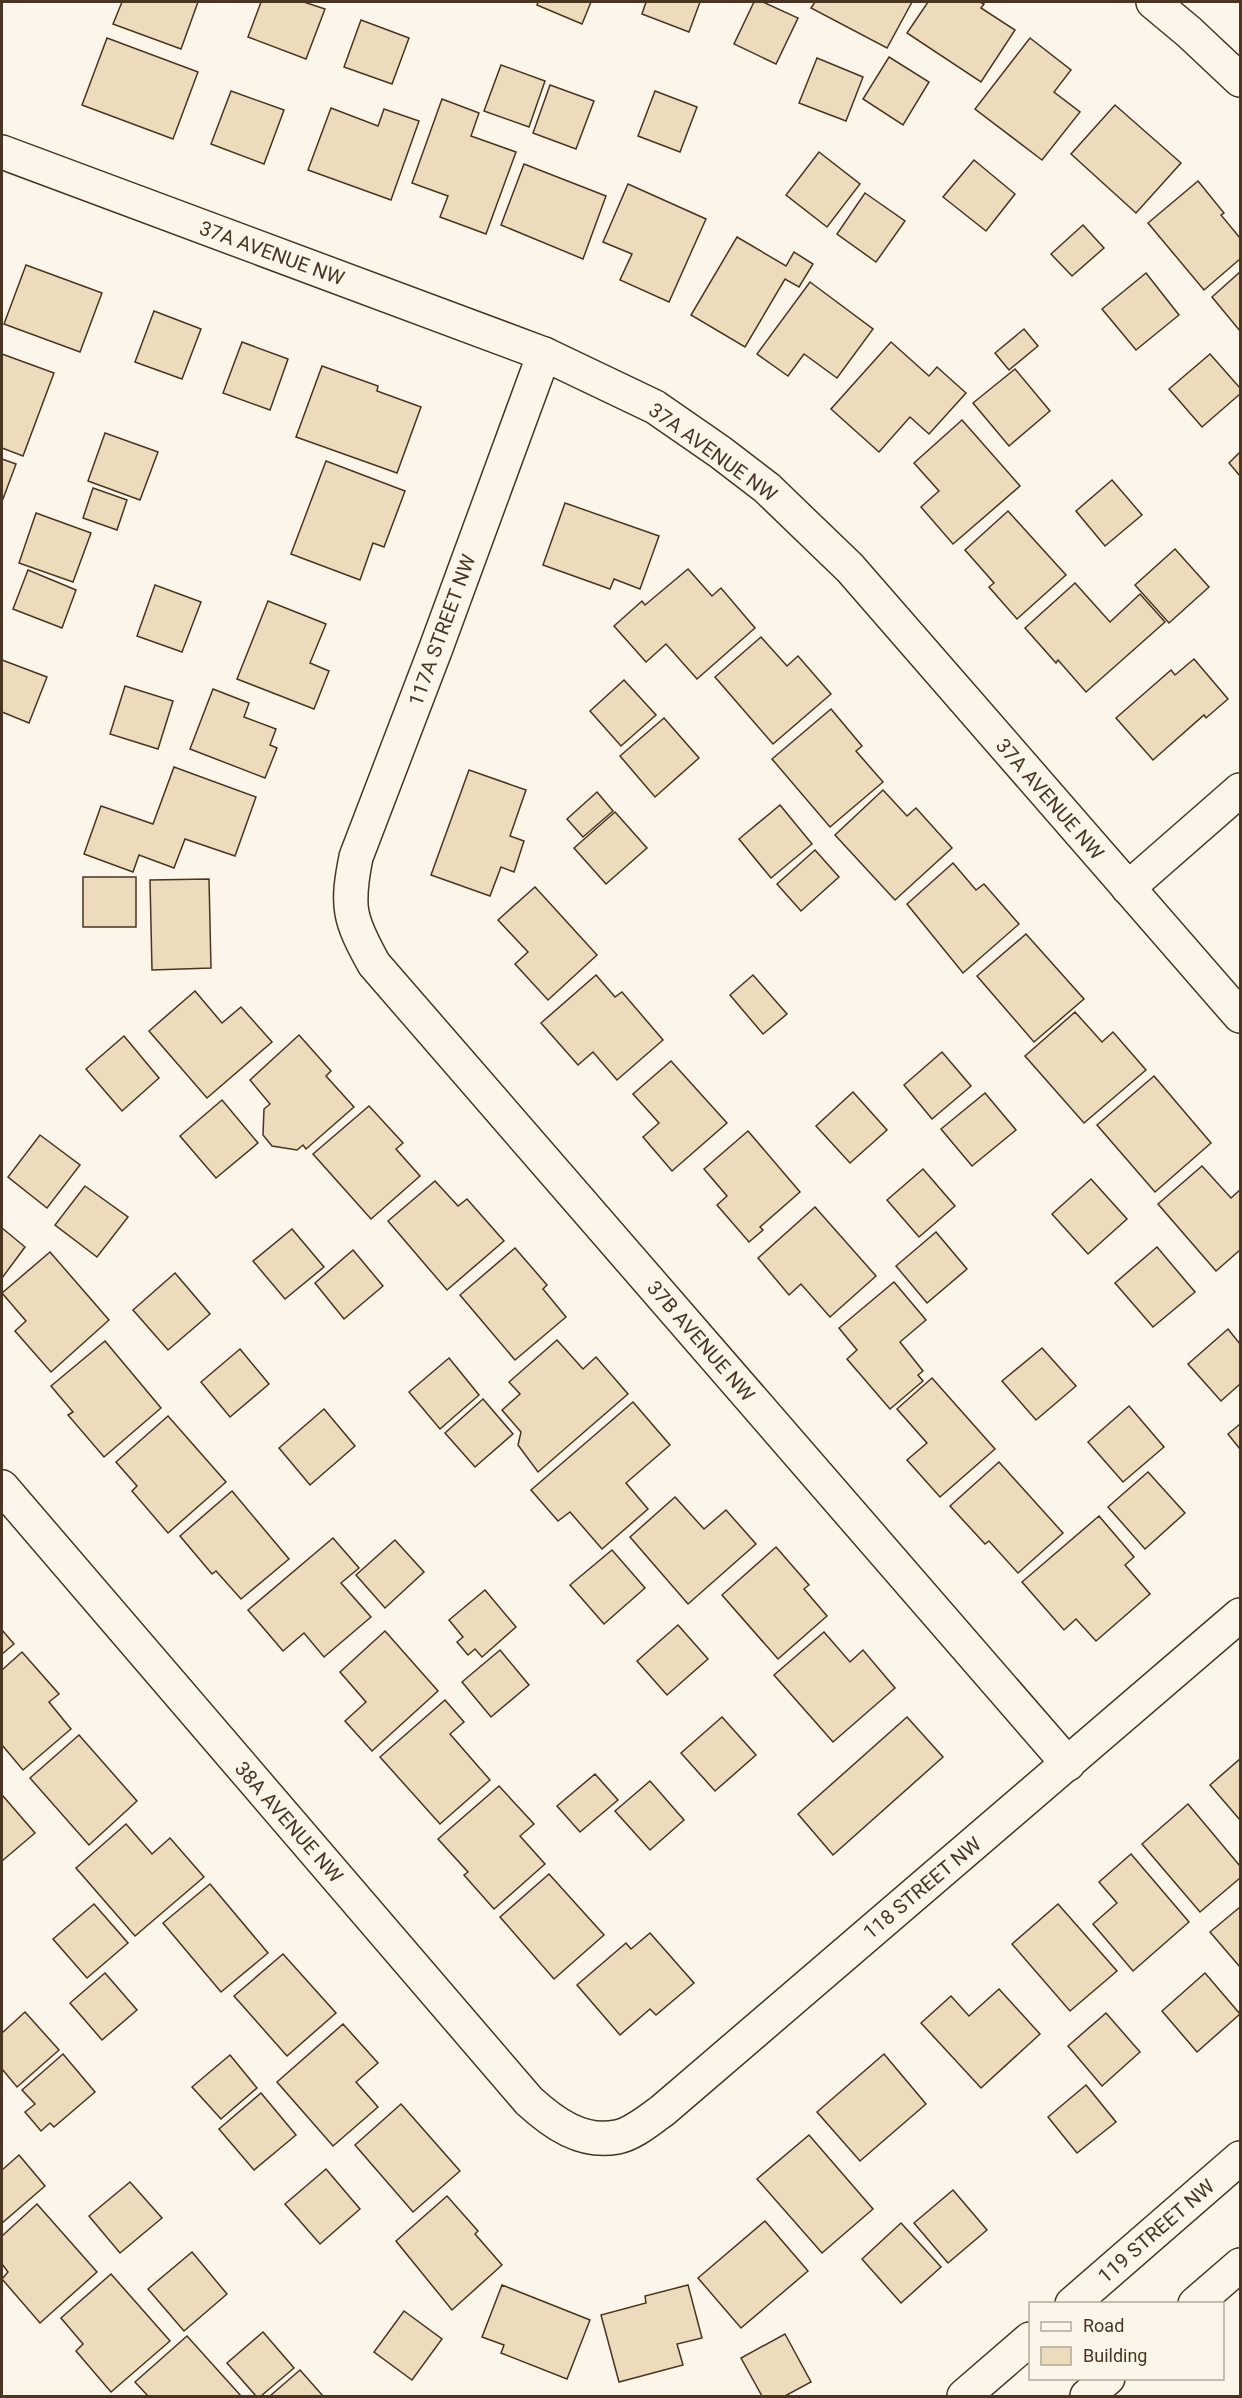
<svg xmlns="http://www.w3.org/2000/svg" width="1242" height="2398" viewBox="0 0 1242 2398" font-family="Roboto,sans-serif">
<rect width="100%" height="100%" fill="#fbf6e9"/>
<g fill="#ecdcbc" stroke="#4a3520" stroke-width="1.5">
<polygon points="122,2 198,2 181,49 113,24"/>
<polygon points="261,2 304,2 325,9 306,59 248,37"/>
<polygon points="538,2 591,2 582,24 537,5"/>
<polygon points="646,2 700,2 689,32 642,14"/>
<polygon points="754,2 763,2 798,18 776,64 734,44"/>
<polygon points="815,2 912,2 887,48 811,8"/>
<polygon points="928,2 980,2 984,4 981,8 1015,30 981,82 907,33"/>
<polygon points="361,20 409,38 392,84 344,67"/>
<polygon points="107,38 198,72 173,139 82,105"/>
<polygon points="1030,38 1071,70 1054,92 1080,112 1042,160 975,109"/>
<polygon points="889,57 929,82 903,125 863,99"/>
<polygon points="817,58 863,77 846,121 799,103"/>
<polygon points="501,65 545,81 529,127 484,111"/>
<polygon points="550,85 594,101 576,149 533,133"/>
<polygon points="231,91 284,110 264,164 211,144"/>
<polygon points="655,91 697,107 680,152 638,136"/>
<polygon points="442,99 479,113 471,136 516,152 486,234 440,217 448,196 412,183"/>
<polygon points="1115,105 1181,163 1136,213 1071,154"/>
<polygon points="331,108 378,126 384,109 419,121 391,200 308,170"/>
<polygon points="819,152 860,184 827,227 786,195"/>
<polygon points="974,160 1015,194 986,231 943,197"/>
<polygon points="524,164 606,196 583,259 501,225"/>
<polygon points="1198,181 1224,213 1221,215 1240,238 1240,259 1204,290 1148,223"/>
<polygon points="628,184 706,219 669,302 620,280 632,254 603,242"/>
<polygon points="865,193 905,221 876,262 837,234"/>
<polygon points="1083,225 1104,248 1072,276 1051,254"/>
<polygon points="737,237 786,266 794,252 813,264 799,287 785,279 745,347 691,315"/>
<polygon points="26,265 102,293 80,352 4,324"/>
<polygon points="1240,272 1240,331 1212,297"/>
<polygon points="1146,273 1179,315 1136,350 1102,309"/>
<polygon points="810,282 873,329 837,378 804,354 788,376 757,354"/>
<polygon points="154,311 201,329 182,379 135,362"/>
<polygon points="1024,329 1038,346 1009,370 995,353"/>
<polygon points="242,342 288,359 270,410 223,393"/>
<polygon points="891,342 929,376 937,367 966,393 929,434 910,417 879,452 831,409"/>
<polygon points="2,354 54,373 23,456 2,448"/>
<polygon points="1210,354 1240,388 1240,394 1202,427 1169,389"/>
<polygon points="322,366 378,386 377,391 421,407 397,473 296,437"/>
<polygon points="1015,369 1050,411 1009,446 973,403"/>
<polygon points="962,420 1020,486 953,544 921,507 939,491 914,463"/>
<polygon points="105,433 158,452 140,500 88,481"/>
<polygon points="1240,452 1240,476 1229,463"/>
<polygon points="2,459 16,464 3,499 2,498"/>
<polygon points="326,461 405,491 384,547 373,543 360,580 291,554"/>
<polygon points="1112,480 1142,515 1105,546 1076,511"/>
<polygon points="93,488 127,500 117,530 83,518"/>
<polygon points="565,503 659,536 640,589 614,579 610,589 543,565"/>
<polygon points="1008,511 1066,575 1017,619 989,587 994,583 965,550"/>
<polygon points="36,513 91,533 73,582 19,563"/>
<polygon points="1175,549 1209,587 1169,623 1135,585"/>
<polygon points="688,569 712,596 721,588 755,628 697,679 666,644 646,662 614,626 642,601 645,605"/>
<polygon points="28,570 76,590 62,628 13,609"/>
<polygon points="1075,583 1110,622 1140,594 1165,622 1086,692 1058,660 1056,663 1025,628"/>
<polygon points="155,585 201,602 182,652 137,636"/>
<polygon points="268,601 326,624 310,663 329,671 314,709 237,679"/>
<polygon points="761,637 787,666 798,656 831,694 773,744 715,677"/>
<polygon points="1194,659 1228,699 1206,718 1204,715 1153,760 1116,718 1171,670 1175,675"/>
<polygon points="2,660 47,677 29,723 2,712"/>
<polygon points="624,680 656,715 621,746 590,711"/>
<polygon points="125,686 173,701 158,749 110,734"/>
<polygon points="213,689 249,703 244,717 276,729 270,745 277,748 265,778 190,749"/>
<polygon points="831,709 862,746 856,751 883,782 830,827 772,759"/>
<polygon points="664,718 699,758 655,797 620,756"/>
<polygon points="174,767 256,797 235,856 185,839 174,868 139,855 133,872 84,854 101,806 153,824"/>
<polygon points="469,770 526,790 510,836 524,841 514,872 501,867 490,896 431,875"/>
<polygon points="883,790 907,816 916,808 952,848 895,900 835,835"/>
<polygon points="597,792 613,811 583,837 567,819"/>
<polygon points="780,805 812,844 771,878 739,839"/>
<polygon points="615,812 647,848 606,884 574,848"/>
<polygon points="815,850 839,877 801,911 777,884"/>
<polygon points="953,863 976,890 984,884 1019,924 963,973 907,904"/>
<rect x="83" y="877" width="53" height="50"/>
<polygon points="209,879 211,968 152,970 150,880"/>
<polygon points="535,887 597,955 548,1000 515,964 528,952 498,920"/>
<polygon points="1026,934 1084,999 1034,1042 977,976"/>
<polygon points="596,975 615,997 622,992 663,1040 617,1080 593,1052 578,1065 541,1023"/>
<polygon points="753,975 787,1014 763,1034 730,995"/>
<polygon points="195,991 222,1023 241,1007 272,1042 207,1098 149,1031"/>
<polygon points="1075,1012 1102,1042 1113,1032 1146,1070 1084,1123 1025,1056"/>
<polygon points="299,1035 331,1071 326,1076 354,1107 306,1149 303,1145 297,1150 272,1146 263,1135 264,1109 270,1104 250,1080"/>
<polygon points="124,1036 159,1078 122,1111 86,1069"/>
<polygon points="942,1052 971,1086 932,1119 904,1085"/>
<polygon points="671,1061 727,1123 672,1171 643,1137 659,1123 633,1094"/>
<polygon points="1154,1076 1211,1143 1155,1192 1097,1125"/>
<polygon points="853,1092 887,1130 850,1163 816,1126"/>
<polygon points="985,1093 1016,1130 972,1166 941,1129"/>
<polygon points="222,1100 258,1143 216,1178 180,1136"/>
<polygon points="369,1106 403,1143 396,1149 420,1176 371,1219 313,1154"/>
<polygon points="748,1131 800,1192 760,1227 763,1230 749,1242 717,1205 727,1196 704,1169"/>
<polygon points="40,1135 80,1165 47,1208 8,1177"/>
<polygon points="1202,1166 1231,1198 1240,1190 1240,1250 1216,1271 1158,1204"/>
<polygon points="923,1169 955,1206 919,1237 887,1200"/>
<polygon points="1091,1179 1127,1219 1088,1254 1052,1214"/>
<polygon points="435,1181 458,1206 467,1199 504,1241 447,1290 388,1221"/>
<polygon points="85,1186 128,1217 97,1257 55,1225"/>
<polygon points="815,1207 876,1276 830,1317 801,1284 789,1295 758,1258"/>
<polygon points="2,1228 25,1247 2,1278"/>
<polygon points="292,1229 324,1267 285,1299 253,1261"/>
<polygon points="936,1232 967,1269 927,1303 896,1266"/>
<polygon points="1157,1247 1195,1292 1153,1327 1115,1283"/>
<polygon points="515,1248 547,1285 543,1289 566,1317 515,1360 460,1295"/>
<polygon points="353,1250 383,1286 344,1319 315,1283"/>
<polygon points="50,1252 109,1320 51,1372 15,1331 26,1321 2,1293"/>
<polygon points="175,1273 210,1314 168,1350 133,1310"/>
<polygon points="894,1282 926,1320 900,1342 923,1371 918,1375 923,1381 890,1409 847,1359 857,1350 839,1328"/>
<polygon points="1228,1329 1240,1344 1240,1384 1221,1401 1188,1364"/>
<polygon points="557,1340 583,1369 596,1357 628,1394 538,1472 518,1445 521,1432 502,1410 520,1394 509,1382"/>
<polygon points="105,1341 161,1408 104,1457 68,1415 73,1412 51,1386"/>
<polygon points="1042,1348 1076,1386 1036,1420 1002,1381"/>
<polygon points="240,1349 269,1384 230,1417 201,1382"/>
<polygon points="449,1358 479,1395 440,1429 409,1392"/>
<polygon points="932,1378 995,1449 940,1497 907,1460 927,1443 897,1409"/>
<polygon points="483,1399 513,1434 475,1467 445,1433"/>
<polygon points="633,1402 670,1445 626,1483 648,1509 602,1549 570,1512 558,1521 531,1490"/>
<polygon points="1129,1406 1164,1447 1123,1482 1088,1442"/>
<polygon points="324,1409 355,1446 310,1485 279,1448"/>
<polygon points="168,1416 226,1482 168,1533 132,1491 137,1486 116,1462"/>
<polygon points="1240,1424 1240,1449 1228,1434"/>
<polygon points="999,1462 1063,1533 1018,1573 989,1541 985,1544 950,1506"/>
<polygon points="1148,1472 1185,1513 1145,1549 1108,1507"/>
<polygon points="232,1491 289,1559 241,1599 216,1571 212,1574 180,1536"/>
<polygon points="675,1497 704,1529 726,1510 756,1544 688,1604 630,1537"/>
<polygon points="1099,1516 1134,1557 1125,1565 1150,1594 1096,1641 1076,1619 1064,1630 1022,1582"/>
<polygon points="333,1538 359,1568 341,1583 371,1617 324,1657 304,1633 283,1651 248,1610"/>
<polygon points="395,1540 424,1572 385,1608 356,1575"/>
<polygon points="776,1547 809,1585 804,1589 827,1616 778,1659 722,1595"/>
<polygon points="612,1550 645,1588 604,1624 570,1585"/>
<polygon points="485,1590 516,1627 482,1657 475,1649 468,1655 457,1642 463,1637 449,1620"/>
<polygon points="678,1625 708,1659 667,1695 637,1661"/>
<polygon points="2,1630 14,1644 2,1654"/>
<polygon points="385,1631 438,1691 372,1751 345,1721 366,1702 340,1672"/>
<polygon points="824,1632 850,1662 863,1650 895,1688 833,1742 774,1675"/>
<polygon points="500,1650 529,1685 491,1717 462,1682"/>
<polygon points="22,1652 59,1694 49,1702 71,1729 23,1770 2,1745 2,1670"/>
<polygon points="445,1700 464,1722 450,1734 490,1780 440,1824 380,1757"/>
<polygon points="722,1717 756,1755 715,1791 681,1753"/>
<polygon points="907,1717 943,1757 833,1855 798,1814"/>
<polygon points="79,1735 137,1801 89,1845 30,1778"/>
<polygon points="1240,1759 1240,1820 1210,1785"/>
<polygon points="595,1774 618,1800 580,1832 557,1806"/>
<polygon points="650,1781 684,1820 650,1850 615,1811"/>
<polygon points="499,1786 534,1824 520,1836 545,1864 494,1909 464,1875 468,1872 438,1839"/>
<polygon points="3,1796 35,1833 2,1861 2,1797"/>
<polygon points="1188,1804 1240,1866 1240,1878 1200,1912 1142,1844"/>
<polygon points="126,1824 152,1854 170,1838 204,1877 135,1936 76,1868"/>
<polygon points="1131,1854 1189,1922 1133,1971 1093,1924 1117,1903 1099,1882"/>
<polygon points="549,1874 604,1935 554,1979 500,1917"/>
<polygon points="210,1884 268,1953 221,1992 163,1923"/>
<polygon points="94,1904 128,1943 87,1978 53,1939"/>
<polygon points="1058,1904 1117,1971 1070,2011 1012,1944"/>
<polygon points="1240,1907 1240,1967 1210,1932"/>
<polygon points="650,1933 694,1983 656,2015 650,2009 620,2035 577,1985 626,1943 631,1949"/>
<polygon points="283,1954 336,2013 287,2056 234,1996"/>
<polygon points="105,1973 137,2010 102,2040 70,2003"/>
<polygon points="1205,1973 1240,2014 1197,2052 1162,2011"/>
<polygon points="999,1989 1040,2034 981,2088 921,2023 951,1996 969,2016"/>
<polygon points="25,2012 59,2050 17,2087 2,2069 2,2033"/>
<polygon points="1106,2013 1140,2052 1102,2086 1068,2046"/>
<polygon points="343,2024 378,2063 356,2082 378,2107 333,2146 277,2082"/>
<polygon points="63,2054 95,2092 54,2127 50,2123 41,2131 25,2112 35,2104 22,2090"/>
<polygon points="884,2054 926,2104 860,2161 817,2112"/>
<polygon points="230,2055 257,2088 221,2119 192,2087"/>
<polygon points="1086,2085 1116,2122 1077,2153 1048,2117"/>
<polygon points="261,2093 296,2135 254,2170 219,2129"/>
<polygon points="401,2104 460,2171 413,2212 355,2145"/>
<polygon points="809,2135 873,2209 822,2253 757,2179"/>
<polygon points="19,2155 45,2186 2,2223 2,2170"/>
<polygon points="326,2169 360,2209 320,2244 285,2204"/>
<polygon points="130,2182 162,2218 120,2253 89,2216"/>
<polygon points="953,2190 987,2230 948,2263 914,2223"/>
<polygon points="447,2196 478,2231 475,2234 502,2265 452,2310 396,2241"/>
<polygon points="37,2204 97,2272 40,2323 2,2279 8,2272 2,2264 2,2236"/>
<polygon points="765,2221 808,2271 741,2328 698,2278"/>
<polygon points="901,2223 941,2267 901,2303 862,2259"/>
<polygon points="192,2252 227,2294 184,2331 148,2289"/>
<polygon points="111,2274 170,2341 111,2392 76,2351 83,2344 61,2318"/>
<polygon points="502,2285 590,2320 567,2379 501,2353 504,2345 482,2337"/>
<polygon points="688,2285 702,2338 677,2344 683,2365 619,2382 601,2315 646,2303 645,2296"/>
<polygon points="404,2311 442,2339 412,2380 374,2352"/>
<polygon points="263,2332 294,2368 261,2396 256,2396 227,2363"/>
<polygon points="785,2334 811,2382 785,2396 762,2396 741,2358"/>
<polygon points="187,2336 241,2396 148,2396 135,2382"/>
<polygon points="300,2370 323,2396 270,2396"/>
</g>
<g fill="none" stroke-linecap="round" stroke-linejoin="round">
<defs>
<g id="minor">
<polyline points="1153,2 1189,32 1240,80"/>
<polyline points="2,152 544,354 655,407 720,452 767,488 850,568 1240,1016"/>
<path d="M 544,354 L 436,648 L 356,857 C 346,907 349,919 374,964 L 1068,1764"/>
<polyline points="1128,888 1240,790"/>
<path d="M 2,1487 L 529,2101 C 553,2123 582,2144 617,2137 C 633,2134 649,2120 662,2111 L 1240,1615"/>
</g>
<g id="secondary">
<polyline points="1072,2304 1240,2158"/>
<polyline points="1195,2304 1240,2265"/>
<polyline points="964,2396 1030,2339"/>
<polyline points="1087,2396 1108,2378"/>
</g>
</defs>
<use href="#minor" stroke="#4a3520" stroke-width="36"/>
<use href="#secondary" stroke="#4a3520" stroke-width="36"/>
<use href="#minor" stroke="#fbf6e9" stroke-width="33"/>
<use href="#secondary" stroke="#fbf6e9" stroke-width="33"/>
</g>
<g text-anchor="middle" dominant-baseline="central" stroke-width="4.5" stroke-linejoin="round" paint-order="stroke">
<g font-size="20" fill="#4a3520" stroke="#fbf6e9">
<text transform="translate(272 253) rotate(20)">37A AVENUE NW</text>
<text transform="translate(713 452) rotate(36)">37A AVENUE NW</text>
<text transform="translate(442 630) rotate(-70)">117A STREET NW</text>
<text transform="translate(1050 799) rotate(49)">37A AVENUE NW</text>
<text transform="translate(701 1341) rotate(49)">37B AVENUE NW</text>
<text transform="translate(289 1822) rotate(49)">38A AVENUE NW</text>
<text transform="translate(922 1888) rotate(-40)">118 STREET NW</text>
<text transform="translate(1156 2231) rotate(-41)">119 STREET NW</text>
</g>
</g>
<rect width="1242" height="2398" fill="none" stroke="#4a3520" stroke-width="6"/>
<rect x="1029" y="2302" width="195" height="78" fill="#fbf6e9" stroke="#b4a999" stroke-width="1.5"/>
<rect x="1041" y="2322" width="30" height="9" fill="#fbf6e9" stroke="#b4a999" stroke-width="1.5"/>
<text x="1083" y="2332" font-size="18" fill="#4a3520">Road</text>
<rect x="1041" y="2347" width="30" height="18" fill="#ecdcbc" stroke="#b4a999" stroke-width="1.5"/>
<text x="1083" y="2362" font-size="18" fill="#4a3520">Building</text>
</svg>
